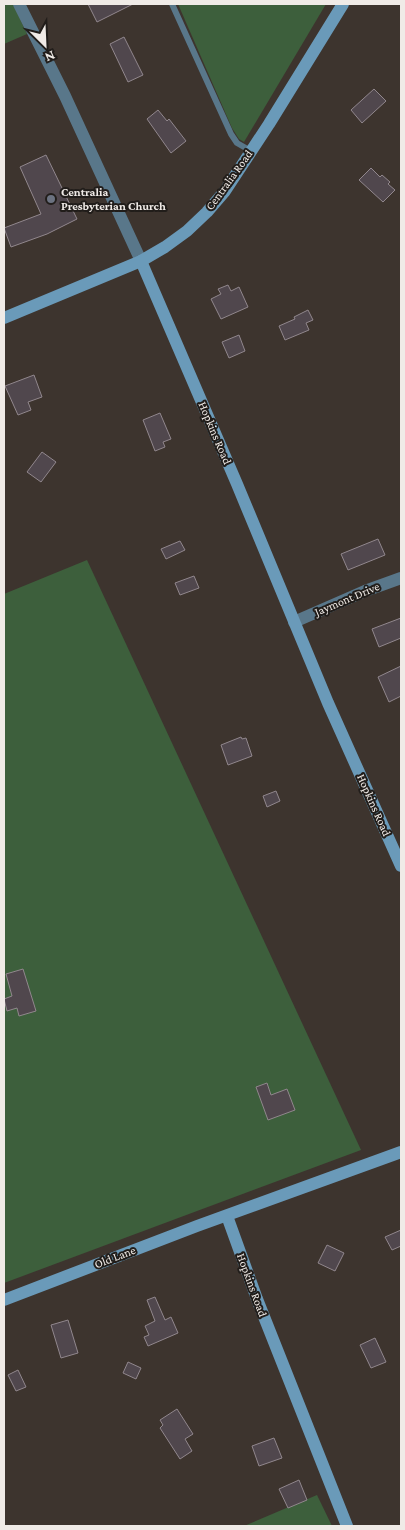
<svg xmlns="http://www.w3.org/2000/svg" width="405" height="1530" viewBox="0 0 405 1530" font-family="'Crimson Pro',serif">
<rect width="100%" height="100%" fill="#3d342e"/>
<g fill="#3d5f3c">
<polygon points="4,4 13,4 27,34 4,44"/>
<polygon points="178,4 326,4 244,142 239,139 232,128"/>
<polygon points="87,560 361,1150 4,1283 4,594"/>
<polygon points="317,1495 332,1526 244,1526"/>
</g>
<g fill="#50474d" stroke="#91878d">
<polygon points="88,4 133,4 97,22"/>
<polygon points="124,37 143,75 128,82 110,44"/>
<polygon points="374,89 386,101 362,123 351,110"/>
<polygon points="158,110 167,121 169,119 186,141 171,153 147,119"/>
<polygon points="46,155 77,219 47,234 11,247 4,228 41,214 20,167"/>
<polygon points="371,168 380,177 382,175 390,182 388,184 395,190 383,202 359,180"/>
<polygon points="228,285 231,291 239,287 248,307 221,319 211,299 221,294 218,289"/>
<polygon points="308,310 313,320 306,323 309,330 285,340 279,326 295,319 294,317"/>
<polygon points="239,335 245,351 229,358 222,342"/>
<polygon points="34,375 42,397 28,402 31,410 18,415 5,386"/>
<polygon points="160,413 171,439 163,442 165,447 155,451 143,420"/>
<polygon points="42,452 56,462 41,482 27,472"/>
<polygon points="378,539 385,555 348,570 341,554"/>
<polygon points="180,541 185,550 166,559 161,549"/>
<polygon points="194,576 199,588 180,595 175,583"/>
<polygon points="401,618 401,638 379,647 372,629"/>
<polygon points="401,666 401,696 389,702 378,677"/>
<polygon points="241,737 242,739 246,738 252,756 228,765 221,745"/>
<polygon points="276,791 280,801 267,807 263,796"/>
<polygon points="23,969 36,1011 19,1016 17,1008 7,1011 4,999 12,996 6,974"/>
<polygon points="267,1083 271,1095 287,1089 295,1110 268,1120 256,1087"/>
<polygon points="401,1230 401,1246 392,1250 385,1237"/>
<polygon points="327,1245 344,1253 335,1271 318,1263"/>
<polygon points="155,1297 165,1320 171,1317 178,1333 148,1346 144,1337 149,1335 145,1326 155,1321 147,1300"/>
<polygon points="68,1320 78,1353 61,1358 51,1325"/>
<polygon points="375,1338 386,1362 371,1368 360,1345"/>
<polygon points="128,1362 141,1368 136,1379 123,1373"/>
<polygon points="18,1370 26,1387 16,1391 8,1375"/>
<polygon points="177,1409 193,1434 185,1439 192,1451 180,1459 160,1428 163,1425 160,1420"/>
<polygon points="274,1438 282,1458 259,1466 252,1446"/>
<polygon points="299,1480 307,1500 288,1508 279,1489"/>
</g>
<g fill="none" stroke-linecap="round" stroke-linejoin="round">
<polyline stroke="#59778a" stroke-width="6" points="172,4 231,134 237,143 251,151"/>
<g stroke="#59778a" stroke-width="12">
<polyline points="19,4 65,96 141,261"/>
<polyline points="294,622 365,591 401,578"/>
</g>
<g stroke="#6a9ab9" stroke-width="12">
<polyline points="141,261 237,484 328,703 401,866"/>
<polyline points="4,318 141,261 165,247 187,231 207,212 225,191 269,124 343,4"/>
<polyline points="227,1216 257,1299 347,1526"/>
<polyline points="4,1300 197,1226 401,1152"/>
</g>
</g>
<circle fill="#6b7280" stroke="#211d1a" stroke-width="2" cx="51" cy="199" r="5"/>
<g text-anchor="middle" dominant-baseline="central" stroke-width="4" stroke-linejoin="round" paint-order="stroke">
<g font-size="12" fill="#f0ebe7" stroke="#211d1a">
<text transform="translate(229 180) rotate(-54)">Centralia Road</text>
<text transform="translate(215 433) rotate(67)">Hopkins Road</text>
<text transform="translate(347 599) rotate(-23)">Jaymont Drive</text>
<text transform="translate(374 805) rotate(66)">Hopkins Road</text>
<text transform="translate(115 1257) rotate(-21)">Old Lane</text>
<text transform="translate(252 1285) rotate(70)">Hopkins Road</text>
</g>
<g font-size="12" font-weight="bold" fill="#f0ebe7" stroke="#211d1a" text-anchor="start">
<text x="61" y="192">Centralia<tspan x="61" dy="14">Presbyterian Church</tspan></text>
</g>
</g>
<rect width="405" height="1530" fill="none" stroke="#f0ebe7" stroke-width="10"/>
<g transform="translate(45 45) rotate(156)" stroke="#211d1a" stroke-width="4" paint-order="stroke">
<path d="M0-4L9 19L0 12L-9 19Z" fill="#f0ebe7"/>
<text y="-8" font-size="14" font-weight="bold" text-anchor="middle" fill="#f0ebe7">N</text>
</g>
</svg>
